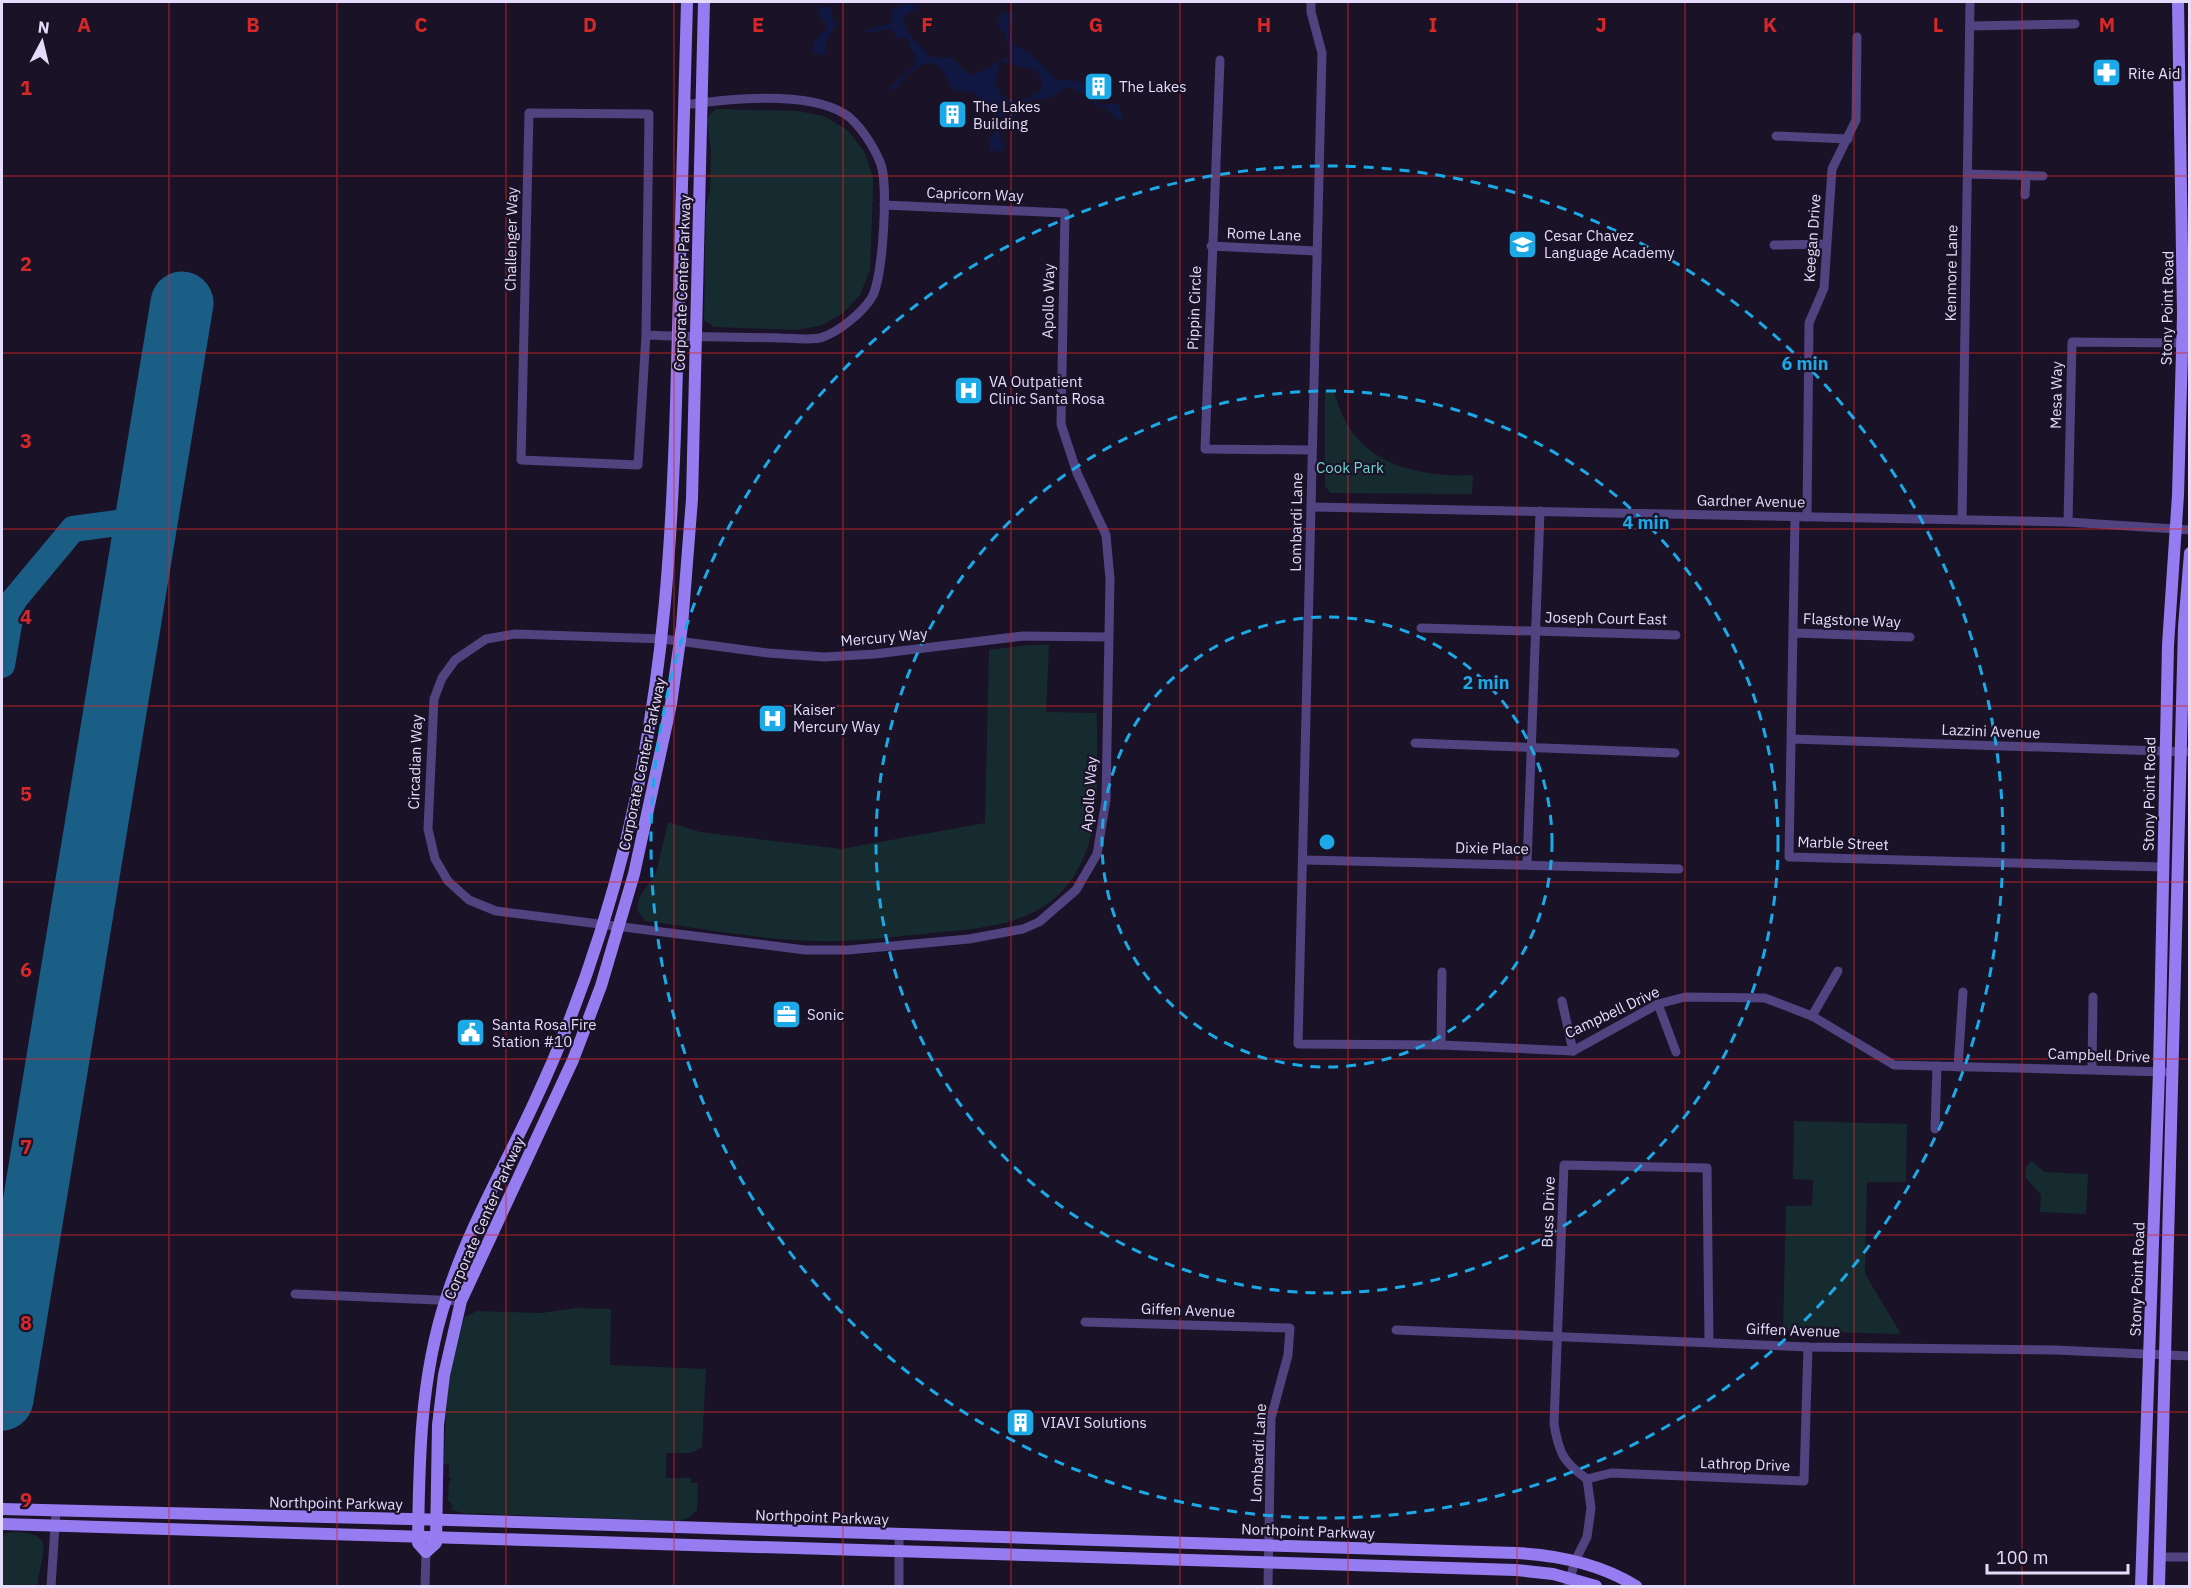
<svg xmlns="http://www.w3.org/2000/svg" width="2191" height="1588" viewBox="0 0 2191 1588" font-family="'IBM Plex Sans',sans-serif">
<rect width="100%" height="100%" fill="#1a1226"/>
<g fill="#162b30">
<polygon points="716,109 798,111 824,116 847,130 864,151 873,177 873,189 870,270 860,295 843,313 822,325 798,330 714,327 704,320 706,206 710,191 711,152 707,122 709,115"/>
<path d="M 1325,390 L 1333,390 C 1337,401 1341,414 1347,424 C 1371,467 1427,478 1473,475 L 1472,494 L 1330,493 L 1325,486 Z"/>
<path d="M 1030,645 L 1049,645 L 1046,712 L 1097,713 C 1096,764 1104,823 1078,869 C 1048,925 986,928 931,933 C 893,937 855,942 817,941 C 759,940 702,928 645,921 L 637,910 L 639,898 L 656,873 L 668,822 L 700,832 L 841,849 L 985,823 L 989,650 Z"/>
<polygon points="1794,1121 1907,1124 1906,1182 1867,1182 1865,1274 1901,1334 1783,1331 1786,1206 1812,1206 1813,1180 1793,1179"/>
<polygon points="2032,1161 2044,1172 2088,1174 2086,1214 2040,1212 2041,1195 2025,1177 2026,1167"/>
<path d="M 576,1308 L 611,1309 L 610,1365 L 706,1369 L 702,1447 L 691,1453 L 666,1453 L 666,1478 L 691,1478 L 691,1483 L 698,1483 L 697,1510 L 690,1517 L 679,1521 L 462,1513 L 450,1509 L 453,1506 L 448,1500 L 449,1482 L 452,1478 L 449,1478 L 449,1465 L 444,1464 C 446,1417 446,1361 465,1317 L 477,1311 L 542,1313 Z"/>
<path d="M 14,1532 C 60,1533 39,1555 38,1586 L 2,1586 L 2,1534 Z"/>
</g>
<g fill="#101841" fill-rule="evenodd">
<path d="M 903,4 L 913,4 L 917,9 L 909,12 L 903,21 C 907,37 920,45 930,57 L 952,58 L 969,75 L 979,72 L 1009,57 L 1006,37 L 997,23 L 1001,14 L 1012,12 L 1015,16 L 1010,28 L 1013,44 L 1031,54 L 1056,79 L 1081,82 L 1099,105 L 1119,104 L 1123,118 L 1119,121 L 1106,108 C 1090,107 1083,88 1067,87 L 1053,97 L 1028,101 C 1023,116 1005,118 1000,133 C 998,139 1005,143 1004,150 L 1001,152 L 990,150 L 990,140 L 1003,118 L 985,110 L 975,93 L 955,90 C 943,79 946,62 925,63 L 910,73 L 893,91 L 890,87 L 915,65 L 916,56 L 910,49 L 910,42 L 906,38 L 897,38 L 891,28 L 870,33 L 866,30 L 892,23 L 892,11 ZM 1001,62 L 1036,70 L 1042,82 L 1041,91 L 1020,102 L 999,95 L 999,88 L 996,88 L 997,68 Z"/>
<path d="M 822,6 L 832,7 L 831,17 L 837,25 C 828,36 825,39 826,53 L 821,56 L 812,51 L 813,43 L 828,27 L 817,13 Z"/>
</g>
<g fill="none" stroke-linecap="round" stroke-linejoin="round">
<polyline stroke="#1a5e86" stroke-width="26" points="2,665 13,601 73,529 146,519"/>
<polyline stroke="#1a5e86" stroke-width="63" points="2,1399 182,303"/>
<g stroke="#514280" stroke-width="9">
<polyline points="1311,2 1311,12 1322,53 1298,1044 1441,1045 1573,1051 1658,1004 1685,997 1765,998 1812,1016 1894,1065 2165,1072"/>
<polyline points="1970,26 2075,24"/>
<polyline points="1220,60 1205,449 1312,450"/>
<polyline points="1776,136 1848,139"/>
<polyline points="1968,174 2043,176"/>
<polyline points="2025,195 2026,175"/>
<polyline points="884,205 1065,213 1061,424 1077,473 1106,535 1110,579 1106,800 1097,854 1076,890 1039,922 1023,929 969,939 848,950 805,950 496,911 469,900 448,881 435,859 428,829 434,699 442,678 455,660 486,639 515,634 663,639 768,653 824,657 875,654 1023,636 1108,637"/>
<polyline points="1774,245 1826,244"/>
<polyline points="1211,246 1316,251"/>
<path d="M 646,335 L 649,114 L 529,113 L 521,460 L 638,465 L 646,335 C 691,337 737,337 782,338 C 794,338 813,341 823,337 C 840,331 863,312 872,297 C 883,278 889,181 880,162 C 874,147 859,123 845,114 C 806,90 728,99 684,105"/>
<polyline points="1312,507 2068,522 2190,530"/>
<polyline points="1795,517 1789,857 2163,867"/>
<polyline points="1807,517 1809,323 1824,288 1832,169 1856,120 1857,37"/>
<polyline points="1962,520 1970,2"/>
<polyline points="2068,522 2072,342 2182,343"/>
<polyline points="1421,628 1676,635"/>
<polyline points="1794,633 1910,637"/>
<polyline points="1792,739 2190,752"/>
<polyline points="1415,743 1675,753"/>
<polyline points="1305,860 1679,869"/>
<polyline points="1527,864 1540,511"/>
<polyline points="1562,1001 1573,1051"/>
<polyline points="1658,1004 1676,1052"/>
<polyline points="1812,1016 1838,971"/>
<polyline points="1441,1045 1442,972"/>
<polyline points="1958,1067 1963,992"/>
<polyline points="2092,1069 2093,997"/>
<polyline points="1935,1129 1937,1066"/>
<polyline points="295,1294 461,1301"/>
<polyline points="1085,1322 1290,1328 1288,1355 1271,1418 1268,1586"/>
<polyline points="1396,1330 1808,1347 2055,1350 2190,1356"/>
<polyline points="1587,1479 1611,1473 1804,1481 1808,1347"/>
<polyline points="2159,1557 2190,1557"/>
<polyline points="51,1586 56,1511"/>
<polyline points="425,1586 426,1552"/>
<polyline points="899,1586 899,1540"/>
<path d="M 1568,1586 L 1575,1561 L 1587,1537 L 1591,1508 L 1587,1479 C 1563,1462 1559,1453 1554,1424 L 1564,1165 L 1707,1168 L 1709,1342"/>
</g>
<g stroke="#967cf1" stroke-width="12">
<path d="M 687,2 C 683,123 681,245 677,367 C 673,531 665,681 626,841 C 604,930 573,1020 534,1103 C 504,1168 467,1231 446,1299 C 420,1378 419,1461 418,1543 L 426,1552 L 436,1543 L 438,1425 L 444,1375 L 461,1301 L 573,1060 L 601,986 L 634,874 L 671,704 L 682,626 L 692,499 L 704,2"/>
<path d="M 2,1509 L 450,1520 L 1516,1553 C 1557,1555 1600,1564 1636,1586"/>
<polyline points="2,1524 1516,1570 1553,1574 1596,1586"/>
<polyline points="2141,1586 2159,1072 2168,645 2178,495 2183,315 2178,2"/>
<polyline points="2159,1586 2184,627 2190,553"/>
</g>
</g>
<path fill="none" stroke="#d62828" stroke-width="1.5" stroke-opacity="0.55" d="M 169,2 L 169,1586M 337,2 L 337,1586M 506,2 L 506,1586M 674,2 L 674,1586M 843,2 L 843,1586M 1011,2 L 1011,1586M 1180,2 L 1180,1586M 1348,2 L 1348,1586M 1517,2 L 1517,1586M 1685,2 L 1685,1586M 1854,2 L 1854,1586M 2022,2 L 2022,1586M 2,176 L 2190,176M 2,353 L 2190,353M 2,529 L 2190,529M 2,706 L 2190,706M 2,882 L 2190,882M 2,1059 L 2190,1059M 2,1235 L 2190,1235M 2,1412 L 2190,1412"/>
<g fill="none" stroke="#1baae7" stroke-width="3" stroke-dasharray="10 8">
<circle cx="1327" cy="842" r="225"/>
<circle cx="1327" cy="842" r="451"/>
<circle cx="1327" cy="842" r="676"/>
</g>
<defs>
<symbol id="pharmacy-square" viewBox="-11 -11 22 22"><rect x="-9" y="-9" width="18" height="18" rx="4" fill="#1baae7" stroke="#1a1226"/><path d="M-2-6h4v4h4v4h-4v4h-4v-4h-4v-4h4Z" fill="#fff"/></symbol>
<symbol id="building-square" viewBox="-11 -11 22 22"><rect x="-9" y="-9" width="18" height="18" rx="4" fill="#1baae7" stroke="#1a1226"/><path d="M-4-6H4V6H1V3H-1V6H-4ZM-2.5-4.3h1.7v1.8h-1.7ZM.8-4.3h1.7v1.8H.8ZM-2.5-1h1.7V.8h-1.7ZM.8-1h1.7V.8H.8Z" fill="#fff"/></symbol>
<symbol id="school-square" viewBox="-11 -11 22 22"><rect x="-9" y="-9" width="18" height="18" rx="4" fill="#1baae7" stroke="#1a1226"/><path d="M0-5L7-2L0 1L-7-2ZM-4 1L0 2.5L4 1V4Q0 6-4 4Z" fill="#fff"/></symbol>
<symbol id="hospital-square" viewBox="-11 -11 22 22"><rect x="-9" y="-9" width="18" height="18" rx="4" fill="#1baae7" stroke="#1a1226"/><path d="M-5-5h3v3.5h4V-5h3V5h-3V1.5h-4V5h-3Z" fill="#fff"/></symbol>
<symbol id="office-square" viewBox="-11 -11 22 22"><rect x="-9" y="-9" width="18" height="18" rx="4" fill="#1baae7" stroke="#1a1226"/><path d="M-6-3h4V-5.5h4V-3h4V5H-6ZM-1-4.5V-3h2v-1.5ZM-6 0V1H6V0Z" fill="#fff"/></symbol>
<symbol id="civic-square" viewBox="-11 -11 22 22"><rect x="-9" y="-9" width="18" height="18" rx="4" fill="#1baae7" stroke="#1a1226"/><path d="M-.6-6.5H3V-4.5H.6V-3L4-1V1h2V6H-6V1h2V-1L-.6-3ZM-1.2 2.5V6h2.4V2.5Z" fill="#fff"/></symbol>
</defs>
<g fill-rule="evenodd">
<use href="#pharmacy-square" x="2090" y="56" width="33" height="33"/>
<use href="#building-square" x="1082" y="70" width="33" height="33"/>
<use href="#building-square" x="936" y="98" width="33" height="33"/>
<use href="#school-square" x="1506" y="228" width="33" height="33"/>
<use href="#hospital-square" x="952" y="374" width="33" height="33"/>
<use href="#hospital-square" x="756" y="702" width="33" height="33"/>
<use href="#office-square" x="770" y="998" width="33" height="33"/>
<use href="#civic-square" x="454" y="1016" width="33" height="33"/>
<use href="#building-square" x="1004" y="1406" width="33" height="33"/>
</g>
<g text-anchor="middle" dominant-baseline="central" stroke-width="4.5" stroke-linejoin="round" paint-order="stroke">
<g font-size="15" fill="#e5dbfb" stroke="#1a1226" text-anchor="start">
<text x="2128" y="73">Rite Aid</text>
<text x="1119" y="86">The Lakes</text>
<text x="973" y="106">The Lakes<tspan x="973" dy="17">Building</tspan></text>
<text x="1544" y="235">Cesar Chavez<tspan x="1544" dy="17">Language Academy</tspan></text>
<text x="989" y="381">VA Outpatient<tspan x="989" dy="17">Clinic Santa Rosa</tspan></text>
<text x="793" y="709">Kaiser<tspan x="793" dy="17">Mercury Way</tspan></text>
<text x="807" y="1014">Sonic</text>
<text x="492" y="1024">Santa Rosa Fire<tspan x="492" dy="17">Station #10</tspan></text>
<text x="1041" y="1422">VIAVI Solutions</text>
</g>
<g font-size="15" fill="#e5dbfb" stroke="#1a1226">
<text transform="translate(975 194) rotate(2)">Capricorn Way</text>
<text transform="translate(1264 234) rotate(2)">Rome Lane</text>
<text transform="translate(1812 238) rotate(-86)">Keegan Drive</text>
<text transform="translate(511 239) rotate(-89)">Challenger Way</text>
<text transform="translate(1951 273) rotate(-89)">Kenmore Lane</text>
<text transform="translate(682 283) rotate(-88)">Corporate Center Parkway</text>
<text transform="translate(1048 301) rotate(-89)">Apollo Way</text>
<text transform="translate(1194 308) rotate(-88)">Pippin Circle</text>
<text transform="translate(2167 308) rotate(-89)">Stony Point Road</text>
<text transform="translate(2056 395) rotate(-89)">Mesa Way</text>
<text transform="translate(1751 501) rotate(1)">Gardner Avenue</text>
<text transform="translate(1296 522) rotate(-89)">Lombardi Lane</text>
<text transform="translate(1606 618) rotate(1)">Joseph Court East</text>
<text transform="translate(1852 620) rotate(2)">Flagstone Way</text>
<text transform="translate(884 637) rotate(-5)">Mercury Way</text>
<text transform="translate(1991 731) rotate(2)">Lazzini Avenue</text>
<text transform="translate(415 762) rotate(-88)">Circadian Way</text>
<text transform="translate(642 764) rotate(-78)">Corporate Center Parkway</text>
<text transform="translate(1089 794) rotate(-86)">Apollo Way</text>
<text transform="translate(2149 794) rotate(-89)">Stony Point Road</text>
<text transform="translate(1843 843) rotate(2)">Marble Street</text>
<text transform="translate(1492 848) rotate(1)">Dixie Place</text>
<text transform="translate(1612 1012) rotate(-25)">Campbell Drive</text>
<text transform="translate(2099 1055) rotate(2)">Campbell Drive</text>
<text transform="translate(1548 1212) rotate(-88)">Buss Drive</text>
<text transform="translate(484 1218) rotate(-66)">Corporate Center Parkway</text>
<text transform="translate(2137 1279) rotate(-88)">Stony Point Road</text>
<text transform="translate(1188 1310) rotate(2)">Giffen Avenue</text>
<text transform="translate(1793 1330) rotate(2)">Giffen Avenue</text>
<text transform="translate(1258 1453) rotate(-87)">Lombardi Lane</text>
<text transform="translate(1745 1464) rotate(2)">Lathrop Drive</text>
<text transform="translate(336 1503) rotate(1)">Northpoint Parkway</text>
<text transform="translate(822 1517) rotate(2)">Northpoint Parkway</text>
<text transform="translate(1308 1531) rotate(2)">Northpoint Parkway</text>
</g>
<g font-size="15" fill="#6ed5cf" stroke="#1a1226">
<text x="1350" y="467">Cook Park</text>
</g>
</g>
<g font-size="20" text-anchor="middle" font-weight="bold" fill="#d62828" stroke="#1a1226" stroke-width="4.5" stroke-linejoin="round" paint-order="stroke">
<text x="84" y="32">A</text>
<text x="253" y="32">B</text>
<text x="421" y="32">C</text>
<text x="590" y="32">D</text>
<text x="758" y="32">E</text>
<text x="927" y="32">F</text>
<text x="1096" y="32">G</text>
<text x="1264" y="32">H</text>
<text x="1433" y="32">I</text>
<text x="1601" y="32">J</text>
<text x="1770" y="32">K</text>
<text x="1938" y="32">L</text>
<text x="2107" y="32">M</text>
<text x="26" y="95">1</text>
<text x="26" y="271">2</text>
<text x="26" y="448">3</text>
<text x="26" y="624">4</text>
<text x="26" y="801">5</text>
<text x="26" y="977">6</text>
<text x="26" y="1154">7</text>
<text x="26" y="1330">8</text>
<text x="26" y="1507">9</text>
</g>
<circle cx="1327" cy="842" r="9" fill="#1baae7" stroke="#1a1226" stroke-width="3"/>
<g font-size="18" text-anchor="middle" font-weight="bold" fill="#1baae7" stroke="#1a1226" stroke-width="4.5" stroke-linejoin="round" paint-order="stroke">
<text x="1805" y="370">6 min</text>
<text x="1646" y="529">4 min</text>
<text x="1486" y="689">2 min</text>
</g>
<rect width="2191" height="1588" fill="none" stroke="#e5dbfb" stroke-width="6"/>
<g transform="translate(42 42) rotate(7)" stroke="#1a1226" stroke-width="4.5" paint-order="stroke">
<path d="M0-4.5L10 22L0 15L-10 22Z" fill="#e5dbfb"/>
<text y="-9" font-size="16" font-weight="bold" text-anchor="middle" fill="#e5dbfb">N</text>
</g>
<path d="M1987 1564v9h141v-9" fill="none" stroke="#e5dbfb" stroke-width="3"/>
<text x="1996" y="1564" font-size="18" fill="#e5dbfb" stroke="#1a1226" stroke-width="4.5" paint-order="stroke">100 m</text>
</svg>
